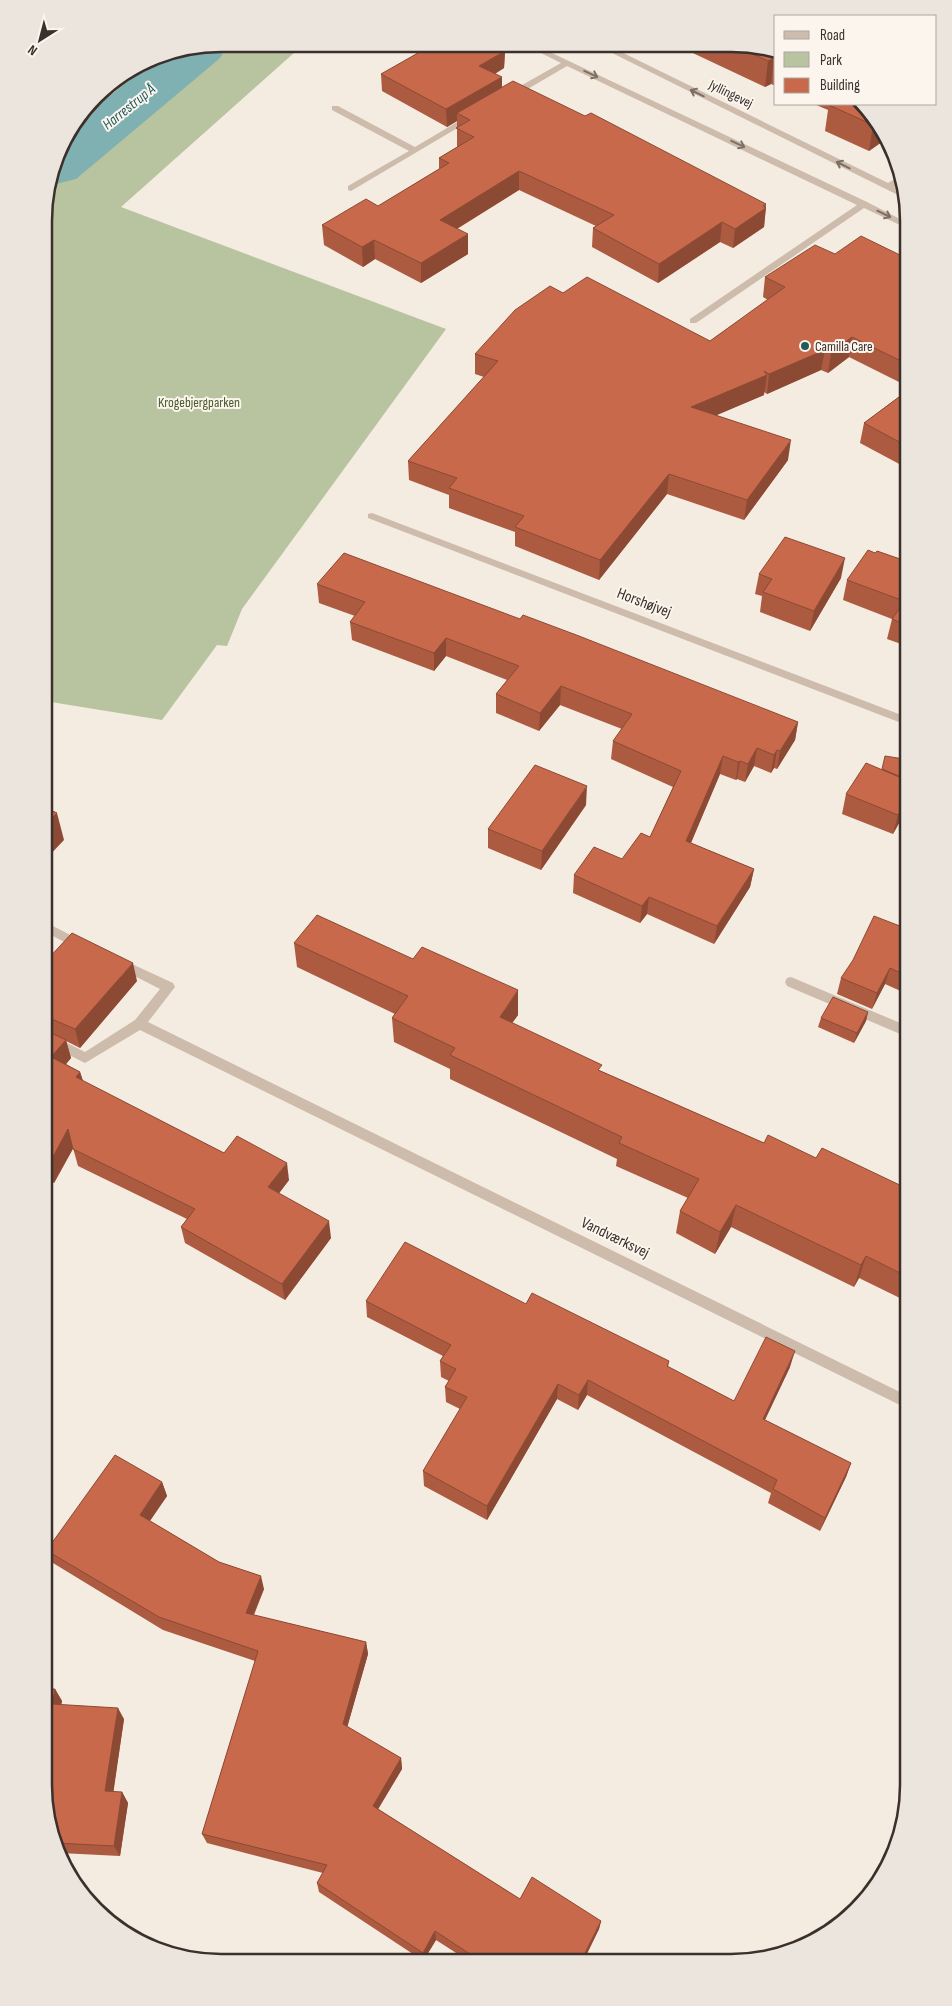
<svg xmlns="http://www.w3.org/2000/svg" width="952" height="2006" viewBox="0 0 952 2006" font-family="'Sofia Sans Condensed',sans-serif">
<rect width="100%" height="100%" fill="#f4ebe1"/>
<polygon fill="#b8c4a0" points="222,44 304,44 121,207 446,329 242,609 227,646 217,645 162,720 51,702 46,708 44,210 62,143 104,88 154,57"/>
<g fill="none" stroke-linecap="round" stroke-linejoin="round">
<polygon fill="#7fb0b2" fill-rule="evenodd" points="222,44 227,48 219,59 76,179 56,184 52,182 62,143 79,121 159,56"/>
<g fill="#cdbbac" fill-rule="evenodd">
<polygon points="527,46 537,46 867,202 902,220 902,226 864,208 696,323 690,323 690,319 857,205 567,66 514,97 508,97 508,93 561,63"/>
<polygon points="598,46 609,46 888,183 902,175 902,182 894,187 902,191 902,197"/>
<polygon points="332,106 338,106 415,147 469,115 476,117 351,191 348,190 348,186 409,151 332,110"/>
<polygon points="372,513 904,716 904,724 368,518 368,514"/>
<polygon points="47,923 84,942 86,945 84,948 76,948 47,933"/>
<polygon points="121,959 173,983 175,987 148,1022 906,1395 906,1408 140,1030 85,1063 49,1045 47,1040 53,1036 85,1052 135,1020 160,989 117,967 115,964 117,961"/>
<polygon points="791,977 905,1025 905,1036 787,986 785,982 787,978"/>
</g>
</g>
<g fill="#ac5a40">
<polygon points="680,47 765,47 776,53 776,86 771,84 765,87"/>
<polygon points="505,51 504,68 495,74 502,87 766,208 764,227 733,248 720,242 658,283 592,247 593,228 596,226 519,190 457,229 468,254 421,283 375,259 363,267 324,245 322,225 378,206 439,169 439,158 457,147 457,121 447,127 382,91 381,74"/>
<polygon points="814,104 861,104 878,123 886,139 869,151 825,131 828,110"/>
<polygon points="835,254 902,256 903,384 849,357 828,373 821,370 767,394 764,392 764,395 716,415 788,460 744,520 667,494 599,580 515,546 515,532 449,508 449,495 409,480 408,461 484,377 475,374 475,354 563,293 710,341 768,300 763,297 765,277"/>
<polygon points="903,394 903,466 860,443 864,423"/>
<polygon points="903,560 904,645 887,639 892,619 843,600 847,580"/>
<polygon points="759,574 841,578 810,631 760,612 762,596 755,594"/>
<polygon points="317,584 798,722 795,740 777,769 774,768 771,773 754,766 745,782 737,779 736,780 720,774 691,843 754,869 750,887 714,944 647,914 640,923 573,893 574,875 622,859 650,837 673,787 611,759 613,741 622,729 560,705 539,731 496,713 496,694 507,680 446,656 434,671 352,640 350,622 355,616 319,603"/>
<polygon points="904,759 904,814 893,834 842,814 846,794 881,770"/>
<polygon points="586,805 541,870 488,848 488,829"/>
<polygon points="905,928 905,993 885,984 872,1009 837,994 841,978"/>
<polygon points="294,943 518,1015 512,1023 601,1071 764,1143 816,1158 906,1188 906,1301 859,1278 854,1287 731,1227 715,1254 676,1233 680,1211 688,1198 616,1166 617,1159 450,1079 450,1069 394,1042 392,1018 395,1014 297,967"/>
<polygon points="47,960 137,981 80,1048 66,1041 71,1058 66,1064 80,1072 83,1081 224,1153 289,1180 279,1193 331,1238 285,1300 185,1243 181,1227 187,1219 78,1166 73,1148 54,1183 48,1179"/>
<polygon points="868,1012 866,1021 854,1043 818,1027 821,1018"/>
<polygon points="366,1301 526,1304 669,1361 668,1367 734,1401 790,1367 765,1420 851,1463 846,1477 820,1531 768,1503 771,1493 587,1395 578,1410 557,1399 487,1520 424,1486 423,1471 460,1409 446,1402 445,1387 449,1381 441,1377 440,1361 443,1356 367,1317"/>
<polygon points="162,1482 167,1496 150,1521 264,1589 254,1615 366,1642 368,1654 347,1727 401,1758 402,1769 378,1809 520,1899 601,1921 599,1929 587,1954 591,1957 464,1958 436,1940 425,1958 419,1958 319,1892 317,1883 323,1873 207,1843 202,1834 255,1661 163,1630 53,1563 49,1555 49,1547"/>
<polygon points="55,1689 62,1701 61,1705 124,1719 113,1792 122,1792 128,1803 120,1856 60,1853 50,1830"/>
</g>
<g fill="#8c4a34">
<polygon points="505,51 504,68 479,83 479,66"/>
<polygon points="774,58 771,84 765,87 768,61"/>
<polygon points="502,77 502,95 457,113 457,121 447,127 446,109"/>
<polygon points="877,122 886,139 869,151 873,125"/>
<polygon points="519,171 519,190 440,239 440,220"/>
<polygon points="766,204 764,227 733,248 735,229"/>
<polygon points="722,222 720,242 658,283 659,264"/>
<polygon points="468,234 468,254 421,283 421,263"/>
<polygon points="374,240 375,259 363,267 362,247"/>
<polygon points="852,337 849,357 828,373 831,353"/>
<polygon points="825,350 821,370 767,394 769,374"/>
<polygon points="767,375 764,395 689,427 691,407"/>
<polygon points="791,440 788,460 744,520 747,500"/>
<polygon points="669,474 667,494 599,580 600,560"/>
<polygon points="845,558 841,578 810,631 814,611"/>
<polygon points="446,638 446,656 434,671 434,653"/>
<polygon points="561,686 560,705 539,731 540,713"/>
<polygon points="798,722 795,740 777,769 780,751"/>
<polygon points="757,748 754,766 745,782 748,764"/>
<polygon points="777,750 774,768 771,773 774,755"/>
<polygon points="723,756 720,774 684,859 686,841"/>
<polygon points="740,761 737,779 736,780 738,762"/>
<polygon points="587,786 586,805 541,870 542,851"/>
<polygon points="904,804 904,814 893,834 898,815"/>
<polygon points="57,813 64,840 46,859 46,824"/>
<polygon points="754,869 750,887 714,944 717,926"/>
<polygon points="649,897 647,914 640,923 642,906"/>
<polygon points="133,963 137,981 80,1048 75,1029"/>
<polygon points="890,968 885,984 872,1009 877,993"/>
<polygon points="518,990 518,1015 499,1041 500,1017"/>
<polygon points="868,1012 866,1021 854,1043 857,1033"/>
<polygon points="66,1040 71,1058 57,1075 51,1057"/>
<polygon points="80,1072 86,1090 76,1077"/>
<polygon points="68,1129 74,1147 54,1183 48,1166"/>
<polygon points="287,1163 289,1180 271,1204 268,1187"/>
<polygon points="736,1205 731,1227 715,1254 720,1232"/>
<polygon points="329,1221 331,1238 285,1300 282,1284"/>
<polygon points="866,1256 859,1278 854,1287 861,1265"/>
<polygon points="795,1351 790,1367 758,1434 763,1419"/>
<polygon points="588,1380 587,1395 578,1410 579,1395"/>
<polygon points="558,1384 557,1399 487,1520 487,1506"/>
<polygon points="851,1463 846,1477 820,1531 825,1518"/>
<polygon points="162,1482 167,1496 144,1529 140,1515"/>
<polygon points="261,1576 264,1589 249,1625 246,1613"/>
<polygon points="366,1642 368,1654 345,1735 343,1724"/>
<polygon points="55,1689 62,1701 59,1716 52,1704"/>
<polygon points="118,1708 124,1719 112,1802 105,1791"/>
<polygon points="401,1758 402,1769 374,1816 373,1806"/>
<polygon points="122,1792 128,1803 120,1856 114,1846"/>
<polygon points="601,1921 599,1929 585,1957 585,1953"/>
<polygon points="435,1931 436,1940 425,1958 423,1958 423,1953"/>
</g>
<g fill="#c8694b" stroke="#8c4a34">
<polygon points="432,45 494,45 505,51 479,66 502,77 446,109 381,74"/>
<polygon points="738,47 765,47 776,53 776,59 774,58 768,61"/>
<polygon points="513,81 585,116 591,113 766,204 763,206 766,208 735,229 722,222 659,264 593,228 614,215 519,171 440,220 468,234 421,263 374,240 362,247 322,225 366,199 378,206 449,163 439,158 474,137 456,128 470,120 457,113"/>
<polygon points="831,104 861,104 877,122 873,125 829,105"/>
<polygon points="861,236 902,256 903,362 852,337 831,353 825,350 769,374 764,371 767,375 691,407 791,440 747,500 669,474 600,560 515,527 524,516 449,488 457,478 408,461 498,361 475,354 515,310 550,286 563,293 587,277 710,341 785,287 765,277 815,245 835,254"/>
<polygon points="903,394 903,444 864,423"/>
<polygon points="785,537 845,558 814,611 763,592 772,579 759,574"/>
<polygon points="868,550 875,553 877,551 903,560 904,601 847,580"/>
<polygon points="344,553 520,619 523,615 579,636 798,722 780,751 777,750 774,755 757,748 748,764 740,761 738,762 723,756 686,841 754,869 717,926 649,897 642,906 574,875 594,847 622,859 641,833 650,837 681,771 613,741 632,714 561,686 540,713 496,694 519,666 446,638 434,653 350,622 365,602 317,584"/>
<polygon points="904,602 904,624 892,619"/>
<polygon points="885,756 904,759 904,778 882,769"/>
<polygon points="866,763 904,779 904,804 898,815 846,794"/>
<polygon points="535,765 587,786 542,851 488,829"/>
<polygon points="46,808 57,813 46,824"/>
<polygon points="317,915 413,959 422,947 518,990 500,1017 602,1065 598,1070 764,1143 768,1135 816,1158 822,1148 906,1188 906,1276 866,1256 861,1265 736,1205 720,1232 680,1211 699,1179 619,1143 622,1137 450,1055 455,1048 392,1018 408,996 294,943"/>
<polygon points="874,916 905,928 905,975 890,968 877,993 841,978 853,960"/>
<polygon points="72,933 133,963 75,1029 47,1017 47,960"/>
<polygon points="833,997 868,1012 857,1033 821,1018"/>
<polygon points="47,1031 66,1040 51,1057 80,1072 76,1077 224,1153 237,1136 287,1163 268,1187 329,1221 282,1284 181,1227 195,1209 73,1149 68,1129 48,1166 48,1165"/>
<polygon points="405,1242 526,1304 532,1293 669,1361 667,1366 734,1401 766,1337 795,1351 763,1419 851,1463 825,1518 773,1489 777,1480 588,1380 579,1395 558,1384 487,1506 423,1471 467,1397 445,1387 456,1369 440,1361 451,1345 366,1301"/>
<polygon points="115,1455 162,1482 140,1515 219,1562 261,1576 246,1613 366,1642 343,1724 401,1758 373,1806 520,1899 532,1877 601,1921 585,1953 591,1957 476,1958 435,1931 423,1953 317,1883 327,1865 202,1834 258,1651 159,1617 49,1552 49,1547"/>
<polygon points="49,1689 55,1689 52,1704 118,1708 105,1791 122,1792 114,1846 56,1843 50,1830"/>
</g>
<defs><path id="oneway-shaft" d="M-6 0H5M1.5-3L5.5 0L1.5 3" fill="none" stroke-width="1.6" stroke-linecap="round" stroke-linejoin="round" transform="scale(1.25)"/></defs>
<g stroke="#7d6f65">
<use href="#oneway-shaft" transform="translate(591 74) rotate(25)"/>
<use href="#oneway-shaft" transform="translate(697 93) rotate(-154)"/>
<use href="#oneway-shaft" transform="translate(738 144) rotate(25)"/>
<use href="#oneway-shaft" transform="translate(843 165) rotate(-154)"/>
<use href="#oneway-shaft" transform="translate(884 214) rotate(26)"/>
</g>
<circle fill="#1f5a5e" stroke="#fbf5ee" stroke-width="2" cx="805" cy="346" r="5"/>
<g text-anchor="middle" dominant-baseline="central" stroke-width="4" stroke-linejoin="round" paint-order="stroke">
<g font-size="14" fill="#3b302b" stroke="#fbf5ee">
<text transform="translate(731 94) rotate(26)">Jyllingevej</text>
</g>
<g font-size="14" fill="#3b302b" stroke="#fbf5ee" text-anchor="start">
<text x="815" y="346">Camilla Care</text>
</g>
<g font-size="14" fill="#4a5a2e" stroke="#fbf5ee">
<text x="199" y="402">Krogebjergparken</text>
</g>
<g font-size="15" font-style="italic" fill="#1f5a5e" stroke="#fbf5ee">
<text transform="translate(129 107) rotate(-39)">Harrestrup Å</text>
</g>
<g font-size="16" fill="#3b302b" stroke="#fbf5ee">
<text transform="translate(644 603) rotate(21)">Horshøjvej</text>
<text transform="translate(615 1238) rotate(26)">Vandværksvej</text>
</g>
</g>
<path d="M0 0H952V2006H0ZM221 52H731A169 169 0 0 1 900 221V1785A169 169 0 0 1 731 1954H221A169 169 0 0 1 52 1785V221A169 169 0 0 1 221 52Z" fill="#ece5de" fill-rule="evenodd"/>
<path fill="none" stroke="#3b302b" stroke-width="2.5" d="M221 52H731A169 169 0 0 1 900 221V1785A169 169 0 0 1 731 1954H221A169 169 0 0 1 52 1785V221A169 169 0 0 1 221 52Z"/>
<rect x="774" y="15" width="162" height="90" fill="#fbf5ee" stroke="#aea6a0"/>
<rect x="784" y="31" width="25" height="8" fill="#cdbbac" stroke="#aea6a0"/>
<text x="820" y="40" font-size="15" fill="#3b302b">Road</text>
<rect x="784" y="52" width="25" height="15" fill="#b8c4a0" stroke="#aea6a0"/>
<text x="820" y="65" font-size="15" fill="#3b302b">Park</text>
<rect x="784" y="78" width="25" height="15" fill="#c8694b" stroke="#aea6a0"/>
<text x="820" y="90" font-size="15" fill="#3b302b">Building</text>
<g transform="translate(40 40) rotate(216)" stroke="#fbf5ee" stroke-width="4" paint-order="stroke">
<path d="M0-4L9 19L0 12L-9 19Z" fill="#3b302b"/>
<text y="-8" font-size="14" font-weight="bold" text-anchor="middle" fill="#3b302b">N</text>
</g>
</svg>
